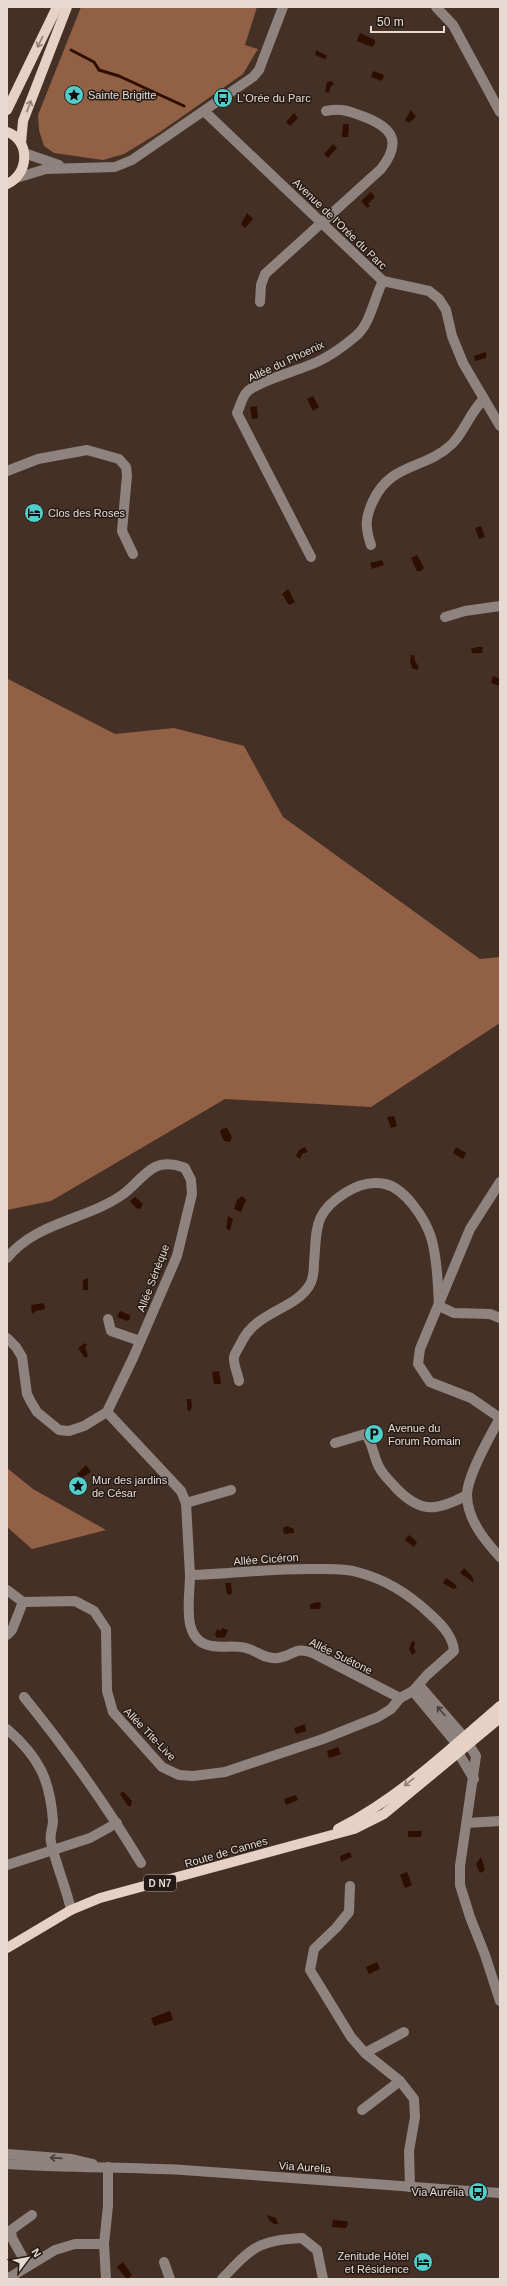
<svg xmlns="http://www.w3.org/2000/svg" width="507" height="2286" viewBox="0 0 507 2286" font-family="Arial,sans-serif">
<rect width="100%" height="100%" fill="#453026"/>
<g fill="#926045">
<polygon points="81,7 257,7 245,45 258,49 243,74 160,132 124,154 103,160 54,153 44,146 39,130 38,115"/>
<polygon points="8,679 115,734 174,728 244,746 283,817 480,959 500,957 500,1023 371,1107 225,1099 51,1201 7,1210"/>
<polygon points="7,1468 33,1489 106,1530 32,1549 7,1527"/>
</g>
<g fill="#2e0e00">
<polygon points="360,33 375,40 375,44 372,47 357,41"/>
<polygon points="316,50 327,56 325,59 315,55"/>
<polygon points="373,71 384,75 382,81 371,77"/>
<polygon points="332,81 334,85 331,86 329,93 325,92 327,82"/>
<polygon points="411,110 416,117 409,123 405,120"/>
<polygon points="294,113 298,118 290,126 286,122"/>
<polygon points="343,124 349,124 348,137 342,137"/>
<polygon points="333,144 337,148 328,158 324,154"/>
<polygon points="371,192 375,197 368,204 370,206 367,208 361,201"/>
<polygon points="247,213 253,219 245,228 241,224"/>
<polygon points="343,222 352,232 351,236 348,236 339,227"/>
<polygon points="486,352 486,358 475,361 474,356"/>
<polygon points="313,396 319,407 313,411 307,399"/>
<polygon points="257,406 258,418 252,419 250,407"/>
<polygon points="481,526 485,537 479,539 475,528"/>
<polygon points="417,555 424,568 421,571 417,571 411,558"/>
<polygon points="382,560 384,565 372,569 370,563"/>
<polygon points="288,589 295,602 289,605 282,594"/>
<polygon points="477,647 483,647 482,653 472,653 471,649"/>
<polygon points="411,655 414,655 415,661 419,667 417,670 412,668 410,661"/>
<polygon points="493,676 500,679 500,686 491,683"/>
<polygon points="394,1116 397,1126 391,1128 387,1117"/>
<polygon points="227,1128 232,1137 230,1142 224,1141 220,1132 222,1129"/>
<polygon points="305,1147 308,1152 302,1154 300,1159 296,1156 299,1150"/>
<polygon points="456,1147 466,1153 463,1159 453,1153"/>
<polygon points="242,1196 246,1200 241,1212 234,1209 237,1200"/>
<polygon points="135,1197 143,1204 140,1209 136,1208 130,1201"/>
<polygon points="228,1216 233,1219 230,1231 226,1228"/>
<polygon points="88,1278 88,1290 83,1290 83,1280"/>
<polygon points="44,1303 45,1309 36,1311 32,1314 31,1305"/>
<polygon points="120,1311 130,1315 130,1319 127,1321 117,1317"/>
<polygon points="85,1343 87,1345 85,1347 88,1356 85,1358 78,1348"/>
<polygon points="219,1371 221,1384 214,1384 212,1372"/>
<polygon points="187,1399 191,1399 192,1406 190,1412 187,1409"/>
<polygon points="86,1465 91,1472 81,1478 77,1474"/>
<polygon points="287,1526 294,1529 294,1533 284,1534 283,1528"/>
<polygon points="409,1535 417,1542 414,1547 405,1540"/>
<polygon points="464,1568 472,1576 474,1583 460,1573"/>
<polygon points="446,1578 455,1584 457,1588 453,1589 443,1583"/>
<polygon points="225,1583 231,1583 232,1593 230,1595 227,1594"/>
<polygon points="318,1602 321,1604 320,1609 310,1609 310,1604"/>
<polygon points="222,1628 228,1630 225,1637 217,1638 215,1635 217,1629 221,1631"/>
<polygon points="412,1641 415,1642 414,1648 416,1652 412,1655 409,1649"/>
<polygon points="305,1724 306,1731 296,1734 294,1728"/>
<polygon points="338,1747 341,1754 329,1758 327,1751"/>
<polygon points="123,1791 132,1801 131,1806 128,1806 120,1794"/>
<polygon points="296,1795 298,1800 286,1805 284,1799"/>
<polygon points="408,1831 422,1831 421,1837 408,1837"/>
<polygon points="350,1852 352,1857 341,1862 340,1856"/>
<polygon points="481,1857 485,1870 480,1873 476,1864"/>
<polygon points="407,1872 412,1885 405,1888 400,1875"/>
<polygon points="377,1962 380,1969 369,1974 366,1967"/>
<polygon points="170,2011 173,2020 154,2026 151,2018"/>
<polygon points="267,2215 276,2218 278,2224 274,2224 269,2220"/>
<polygon points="333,2220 347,2221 348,2224 346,2228 332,2227"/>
<polygon points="123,2262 132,2275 127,2279 117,2267"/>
</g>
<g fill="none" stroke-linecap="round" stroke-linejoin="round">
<polyline stroke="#2e0e00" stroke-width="3" points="71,50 94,62 99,70 119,76 184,106"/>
<g stroke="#8e837e" stroke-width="10">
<polyline points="436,7 453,25 500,112"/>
<polyline points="204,111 383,281 429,291 439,299 446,310 452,336 463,363 500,426"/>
<polyline points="24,153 59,165"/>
<polyline points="16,178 46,169 115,167 132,160 253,77 259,70 283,7"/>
<path d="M 260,302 L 261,285 L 265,274 L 381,169 C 403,141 392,127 362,116 C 349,111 341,108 326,111"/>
<polyline points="7,471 38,459 87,450 119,459 126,467 127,475 122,531 133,554"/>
<path d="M 371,545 C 365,528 365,518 373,501 C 391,462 425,470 452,444 C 465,431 470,412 484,399"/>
<path d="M 311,557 L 237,413 C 240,407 242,398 246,393 C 255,382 293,372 307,366 C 325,360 343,347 357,335 C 371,322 374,298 383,281"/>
<polyline points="445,617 465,611 500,606"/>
<polyline points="500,1182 470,1229 420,1349 418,1364 430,1382 471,1398 500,1418"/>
<path d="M 7,1258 C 36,1222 86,1220 122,1195 C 134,1187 143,1173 155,1167 C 165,1162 175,1164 185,1168 L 191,1180 L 192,1194 L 177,1256 L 133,1358 L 107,1412 L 84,1426 L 69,1431 L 59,1430 L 37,1412 L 31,1402 L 27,1394 L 22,1357 L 16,1347 L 7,1338"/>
<polyline points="108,1319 111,1331 140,1341"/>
<path d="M 239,1381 C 238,1374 233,1364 234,1357 C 235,1353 239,1347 241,1343 C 256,1311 294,1310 309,1286 C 313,1280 314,1270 314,1263 C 317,1229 313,1213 345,1193 C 356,1186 371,1181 385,1184 C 405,1188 425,1219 431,1237 C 437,1258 438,1284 439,1306 L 454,1313 L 490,1314 L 500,1318"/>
<path d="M 500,1418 C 490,1436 467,1476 467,1495 C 467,1519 485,1541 500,1557"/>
<path d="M 335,1443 L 365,1434 C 373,1442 373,1456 379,1467 C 383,1475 391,1482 396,1488 C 421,1514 437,1511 467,1495"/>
<polyline points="186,1503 231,1490"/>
<path d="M 190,1575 C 190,1599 180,1641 212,1646 C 223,1648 235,1645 246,1648 C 257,1651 266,1660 278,1658 C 296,1655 293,1646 313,1653 L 400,1698"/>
<path d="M 7,1590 L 23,1602 L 75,1601 L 94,1611 L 106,1629 L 107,1691 L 113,1712 L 162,1767 L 179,1775 L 193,1776 L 225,1772 L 323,1739 L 378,1717 L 391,1709 L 400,1698 L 413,1691 L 427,1675 L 454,1651 C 453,1636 441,1624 430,1614 C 410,1595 385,1579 357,1572 C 344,1568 329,1569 315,1569 C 273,1568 232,1574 190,1575 L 186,1503 L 181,1491 L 107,1412"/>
<polyline points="7,1635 12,1630 23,1602"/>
<polyline points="419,1685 464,1737 476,1756 460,1866 460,1885 470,1917 485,1955 500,2001"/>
<polyline points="413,1691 456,1743 459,1754 474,1779"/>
<path d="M 24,1697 C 67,1750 106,1805 141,1863"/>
<path d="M 7,1729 C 39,1757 50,1779 53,1821 C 53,1828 49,1835 51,1842 C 56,1865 66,1887 71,1910"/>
<polyline points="467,1823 500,1821"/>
<polyline points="7,1865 90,1838 117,1823"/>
<polyline points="350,1886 349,1912 336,1928 314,1949 310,1970 351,2037 365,2053 400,2081 414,2099 415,2117 409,2151 410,2187"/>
<polyline points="365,2053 404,2032"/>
<polyline points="362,2110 400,2081"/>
<polyline points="7,2154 72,2159 93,2164"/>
<path d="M 7,2164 C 66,2168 124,2167 183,2170 C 288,2177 394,2186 500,2193"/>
<polyline points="164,2262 170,2279"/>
<polyline points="27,2265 12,2238 11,2230 32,2215"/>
<polyline points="7,2279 55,2250 75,2244 104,2244"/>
<polyline points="106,2279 104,2244 108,2206 108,2167"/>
<path d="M 222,2279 C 251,2248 258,2240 302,2238 L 317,2250 L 323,2279"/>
</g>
<g stroke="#e7d1c5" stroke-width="10">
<polyline points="7,110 57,7"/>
<path d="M 7,132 C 31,140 29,175 7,184"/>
<polyline points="21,143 23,121 67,7"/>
<path d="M 338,1829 C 399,1798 449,1750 500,1706"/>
<polyline points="7,1948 71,1910 100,1898 354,1829 384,1814 500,1718"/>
</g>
</g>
<defs><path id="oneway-shaft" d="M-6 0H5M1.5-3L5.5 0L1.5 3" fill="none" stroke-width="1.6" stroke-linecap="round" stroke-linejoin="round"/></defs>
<g stroke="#8f7f76">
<use href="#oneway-shaft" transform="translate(40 42) rotate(116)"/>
<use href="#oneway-shaft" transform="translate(29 106) rotate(-69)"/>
<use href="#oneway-shaft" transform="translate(409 1782) rotate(142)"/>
</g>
<g stroke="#493f3a">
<use href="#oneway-shaft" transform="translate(441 1711) rotate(-131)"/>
<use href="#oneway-shaft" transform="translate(56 2158) rotate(-176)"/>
</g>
<defs>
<symbol id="sight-disc" viewBox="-11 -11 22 22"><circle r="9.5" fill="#53cdca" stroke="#241b16"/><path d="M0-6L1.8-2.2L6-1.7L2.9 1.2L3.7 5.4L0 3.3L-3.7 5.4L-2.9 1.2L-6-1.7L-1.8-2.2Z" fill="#111"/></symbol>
<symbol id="bus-disc" viewBox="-11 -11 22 22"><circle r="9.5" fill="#53cdca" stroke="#241b16"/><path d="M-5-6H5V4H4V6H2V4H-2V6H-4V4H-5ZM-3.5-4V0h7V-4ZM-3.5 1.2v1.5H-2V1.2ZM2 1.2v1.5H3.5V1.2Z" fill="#111"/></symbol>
<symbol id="hotel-disc" viewBox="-11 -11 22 22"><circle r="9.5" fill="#53cdca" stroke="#241b16"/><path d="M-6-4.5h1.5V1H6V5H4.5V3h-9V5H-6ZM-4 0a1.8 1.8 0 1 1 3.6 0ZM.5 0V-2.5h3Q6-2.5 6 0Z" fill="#111"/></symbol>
<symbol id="parking-disc" viewBox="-11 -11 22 22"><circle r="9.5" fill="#53cdca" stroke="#241b16"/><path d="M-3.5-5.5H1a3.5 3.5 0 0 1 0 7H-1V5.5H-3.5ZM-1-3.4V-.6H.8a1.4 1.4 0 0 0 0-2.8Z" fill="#111"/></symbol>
</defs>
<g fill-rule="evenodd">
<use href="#sight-disc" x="63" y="84" width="22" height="22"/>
<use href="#bus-disc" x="212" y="87" width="22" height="22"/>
<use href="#hotel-disc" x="23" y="502" width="22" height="22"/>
<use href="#parking-disc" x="363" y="1423" width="22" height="22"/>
<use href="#sight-disc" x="67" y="1475" width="22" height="22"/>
<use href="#bus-disc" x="467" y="2181" width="22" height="22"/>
<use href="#hotel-disc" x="412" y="2251" width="22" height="22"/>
</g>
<g text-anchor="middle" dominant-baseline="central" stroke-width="3" stroke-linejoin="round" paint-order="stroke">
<rect fill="#241b16" stroke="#aca19a" stroke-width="1" x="144" y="1875" width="32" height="16" rx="3"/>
<g font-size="10" font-weight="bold" fill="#e7dad3">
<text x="160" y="1883">D N7</text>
</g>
<g font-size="11" fill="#e7dad3" stroke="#241b16" text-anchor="start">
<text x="88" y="95">Sainte Brigitte</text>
<text x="237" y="98">L'Orée du Parc</text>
<text x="48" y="513">Clos des Roses</text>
<text x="388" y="1428">Avenue du<tspan x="388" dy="13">Forum Romain</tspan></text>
<text x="92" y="1480">Mur des jardins<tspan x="92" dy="13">de César</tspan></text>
<text x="464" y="2192" text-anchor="end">Via Aurélia</text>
<text x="409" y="2256" text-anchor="end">Zenitude Hôtel<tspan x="409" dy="13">et Résidence</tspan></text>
</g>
<g font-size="11" fill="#e7dad3" stroke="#241b16">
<text transform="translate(340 224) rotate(44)">Avenue de l'Orée du Parc</text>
<text transform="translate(286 361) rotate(-25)">Allée du Phoenix</text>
<text transform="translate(153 1278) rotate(-69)">Allée Sénèque</text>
<text transform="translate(266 1559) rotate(-4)">Allée Cicéron</text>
<text transform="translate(341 1656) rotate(26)">Allée Suétone</text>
<text transform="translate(150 1734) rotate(46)">Allée Tite-Live</text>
<text transform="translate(226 1852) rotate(-16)">Route de Cannes</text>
<text transform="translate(305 2167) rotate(4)">Via Aurelia</text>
</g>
</g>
<rect width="507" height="2286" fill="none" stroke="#e7dad3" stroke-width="16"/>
<g transform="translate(28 2258) rotate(58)" stroke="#241b16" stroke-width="3" paint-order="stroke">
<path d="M0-3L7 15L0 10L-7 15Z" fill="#e7dad3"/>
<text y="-6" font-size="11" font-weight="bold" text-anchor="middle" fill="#e7dad3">N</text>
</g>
<path d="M371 26v6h73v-6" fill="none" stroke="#e7dad3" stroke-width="2"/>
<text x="377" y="26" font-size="12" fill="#e7dad3" stroke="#241b16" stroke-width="3" paint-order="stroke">50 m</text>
</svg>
